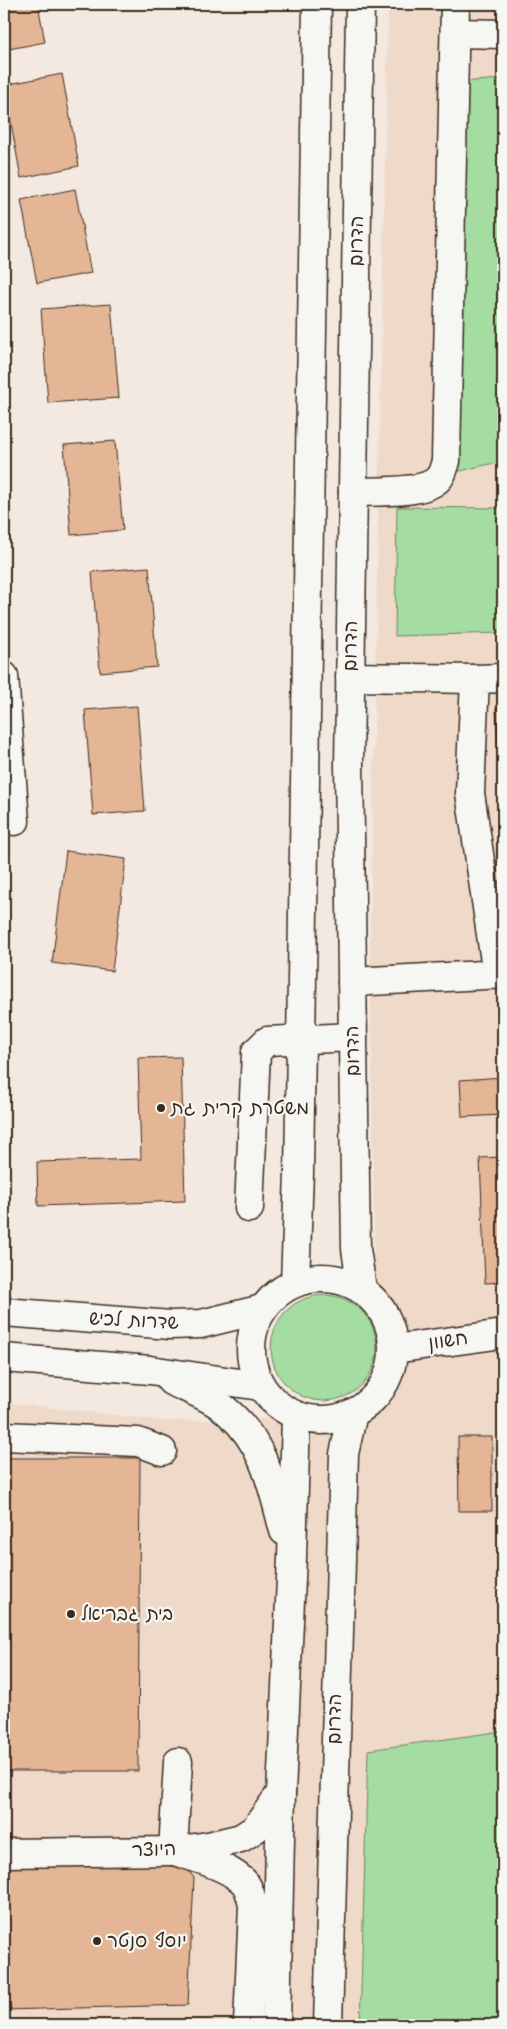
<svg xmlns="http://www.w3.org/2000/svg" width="507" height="2029" viewBox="0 0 507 2029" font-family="'Architects Daughter','Playpen Sans Hebrew',sans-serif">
<rect width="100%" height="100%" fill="#f3e9e0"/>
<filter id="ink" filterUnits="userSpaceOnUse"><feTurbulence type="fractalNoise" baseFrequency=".02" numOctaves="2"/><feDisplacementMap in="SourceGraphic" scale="10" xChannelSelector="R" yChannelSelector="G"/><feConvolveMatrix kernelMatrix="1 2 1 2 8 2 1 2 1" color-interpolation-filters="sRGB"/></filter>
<g filter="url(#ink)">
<polygon fill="#efdaca" points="388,4 503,4 503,2025 4,2025 4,1402 166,1421 376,1416 370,936"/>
<g fill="#a4dca1" stroke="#708360">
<polygon points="503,79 503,461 434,477 460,82"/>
<polygon points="397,507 503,508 503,633 395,636"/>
<circle cx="324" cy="1348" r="53"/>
<polygon points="503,1731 503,2025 360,2025 368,1750"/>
</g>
<g fill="#e5b696" stroke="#3b2a1e">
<polygon points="4,4 38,4 45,42 4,50"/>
<polygon points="62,74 79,166 21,178 4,85"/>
<polygon points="75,189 91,273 37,283 21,200"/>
<polygon points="111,304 119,398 48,403 41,309"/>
<polygon points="115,441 123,530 71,535 64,445"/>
<polygon points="149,567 157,667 100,672 92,572"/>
<polygon points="137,706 145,811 93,815 85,710"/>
<polygon points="496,708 503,708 503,781 500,781"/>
<polygon points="66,851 126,859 112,971 52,963"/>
<polygon points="181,1057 185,1201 38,1206 37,1162 141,1159 138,1058"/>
<polygon points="503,1077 503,1115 462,1117 460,1080"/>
<polygon points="503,1157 503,1282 485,1283 480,1158"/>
<polygon points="458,1437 492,1437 492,1511 459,1511"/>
<polygon points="4,1458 140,1458 138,1771 4,1771"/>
<polygon points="174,1859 185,1866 194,1878 188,2005 4,2010 4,1863"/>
</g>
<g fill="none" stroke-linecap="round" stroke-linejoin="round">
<defs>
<g id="minor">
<polyline points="455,33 503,34"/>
<path d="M 353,492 C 374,491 424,494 438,479 C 443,474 444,467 446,461 L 455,4"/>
<polyline points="4,676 15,821"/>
<polyline points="350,677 475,679"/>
<polyline points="497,975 470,793 475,679 503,678"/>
<polyline points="352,982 503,974"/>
<polyline points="249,1208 256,1052 267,1041 353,1037"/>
<polyline points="394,1349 503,1334"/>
<polyline points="4,1436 138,1442 162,1451"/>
<polyline points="173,1851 178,1762"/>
<path d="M 177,1852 C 199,1859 224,1865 242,1880 C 249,1886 251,1897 253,1905 L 248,2025"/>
<polyline points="4,1853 173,1851 208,1846 241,1838 255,1829 281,1793"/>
</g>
<g id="major">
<polyline points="360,4 349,765 356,1249 362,1289"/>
<circle cx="322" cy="1349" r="71"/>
<polyline points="295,1283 299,1173 317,4"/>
<polyline points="4,1312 171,1325 201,1324 262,1309"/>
<polyline points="4,1358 150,1370 260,1386"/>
<path d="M 171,1381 C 190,1390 213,1398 228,1412 C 265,1444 272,1486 284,1531"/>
<polyline points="276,2025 281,1793 292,1558 296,1416"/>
<polyline points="328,2025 344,1454 353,1413"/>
</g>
</defs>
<use href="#minor" stroke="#3b2a1e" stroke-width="31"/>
<use href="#major" stroke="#3b2a1e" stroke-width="31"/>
<use href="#minor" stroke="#f6f6f2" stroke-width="28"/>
<use href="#major" stroke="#f6f6f2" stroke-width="28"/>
</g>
</g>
<g fill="#3b2a1e" stroke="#f6f6f2" stroke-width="2">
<circle cx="161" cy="1108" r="5"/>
<circle cx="71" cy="1614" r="5"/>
<circle cx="97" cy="1941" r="5"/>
</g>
<g text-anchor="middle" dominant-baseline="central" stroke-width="4.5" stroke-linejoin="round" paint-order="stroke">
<g font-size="19" fill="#3b2a1e" stroke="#f6f6f2">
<text transform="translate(357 241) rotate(-89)">הדרום</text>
<text transform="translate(351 646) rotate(-89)">הדרום</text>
<text transform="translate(353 1051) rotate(-91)">הדרום</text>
<text transform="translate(134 1321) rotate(3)">שדרות לכיש</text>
<text transform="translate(448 1341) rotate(-8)">חשוון</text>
<text transform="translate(335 1719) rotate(-89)">הדרום</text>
<text transform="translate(154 1850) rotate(-2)">היוצר</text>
</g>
<g font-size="19" fill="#3b2a1e" stroke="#f6f6f2" text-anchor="start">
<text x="171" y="1108">משטרת קרית גת</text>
<text x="81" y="1614">בית גבריאל</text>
<text x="107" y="1941">יוסף סנטר</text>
</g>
</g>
<rect width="507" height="2029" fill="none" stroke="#f6f6f2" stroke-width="20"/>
<rect x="10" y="10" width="487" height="2009" fill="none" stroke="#3b2a1e" stroke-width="2" filter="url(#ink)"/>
</svg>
